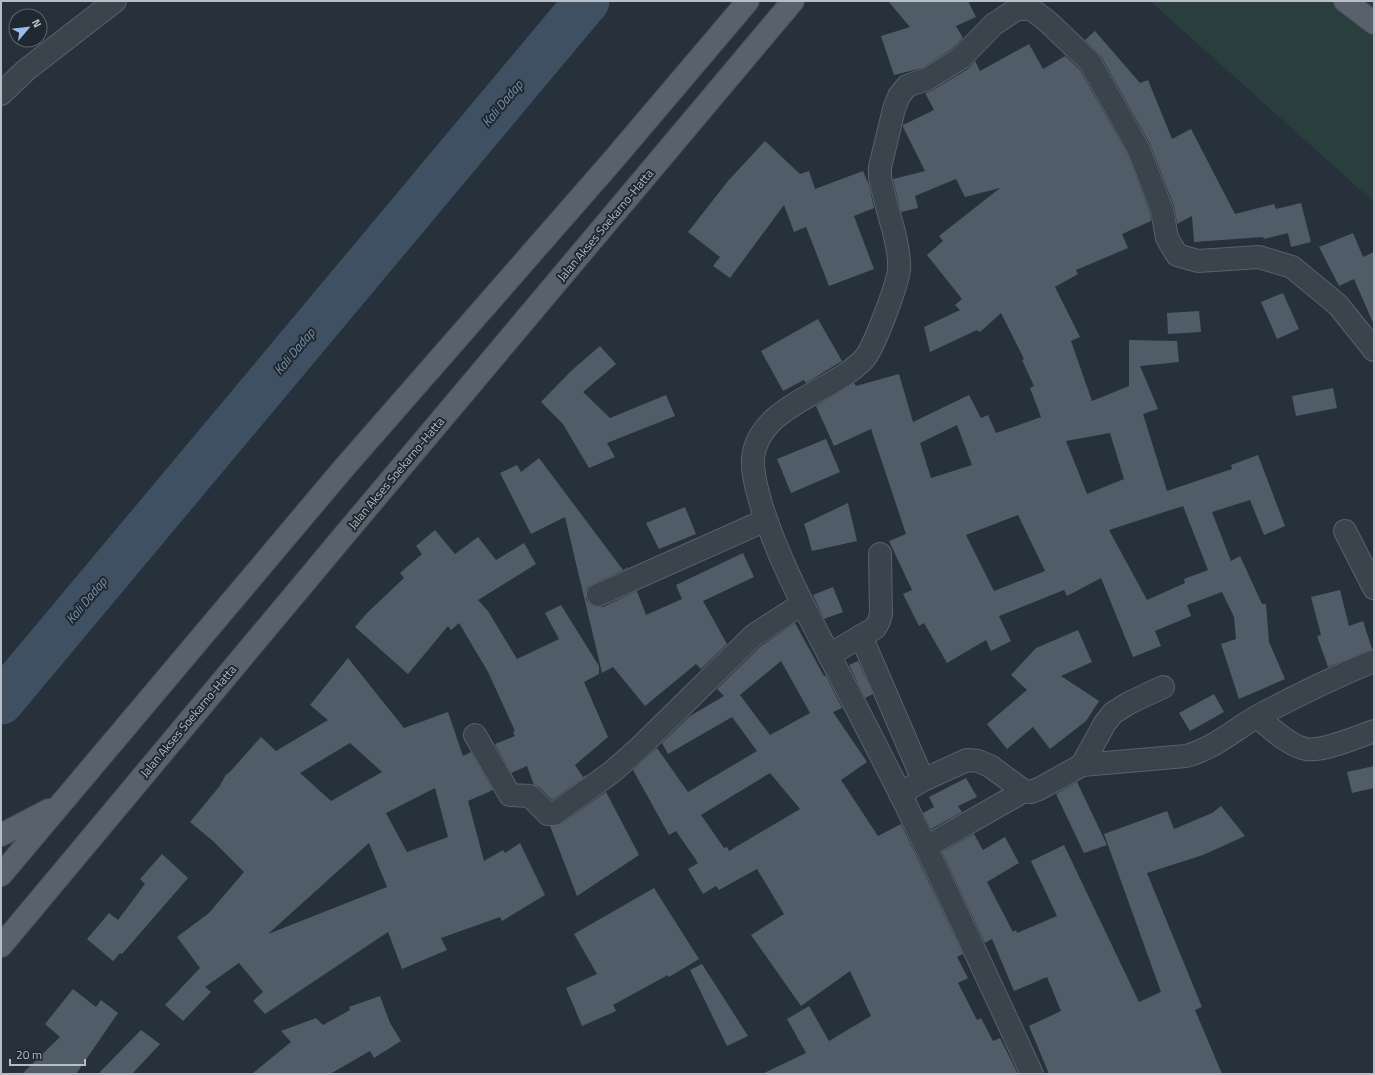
<svg xmlns="http://www.w3.org/2000/svg" width="1375" height="1075" viewBox="0 0 1375 1075" font-family="'Titillium Web',sans-serif">
<rect width="100%" height="100%" fill="#27313c"/>
<polygon fill="#2a3e3e" points="1150,1 1374,1 1374,202"/>
<g fill="none" stroke-linecap="round" stroke-linejoin="round">
<polyline stroke="#3f5062" stroke-width="45" points="1,702 587,1"/>
</g>
<g fill="#505c67" fill-rule="evenodd">
<polygon points="888,1 968,1 976,17 956,26 963,38 953,48 922,68 894,75 881,36 910,27"/>
<polygon points="1095,31 1140,83 1148,80 1172,139 1191,129 1235,214 1274,204 1276,209 1301,203 1311,242 1291,247 1288,233 1264,239 1263,237 1194,242 1192,216 1177,224 1174,206 1150,144 1101,56 1085,40"/>
<path d="M 1029,44 L 1043,69 L 1065,56 L 1080,70 L 1128,155 L 1150,213 L 1151,221 L 1122,234 L 1128,248 L 1076,270 L 1078,274 L 1055,287 L 1080,337 L 1071,341 L 1092,401 L 1129,386 L 1129,340 L 1177,341 L 1179,362 L 1140,366 L 1158,409 L 1143,414 L 1167,491 L 1232,469 L 1231,465 L 1258,455 L 1285,526 L 1264,535 L 1250,500 L 1212,512 L 1231,561 L 1240,556 L 1262,604 L 1266,604 L 1269,642 L 1285,679 L 1239,699 L 1221,644 L 1236,639 L 1234,617 L 1222,592 L 1187,605 L 1191,616 L 1155,631 L 1161,646 L 1133,657 L 1101,578 L 1067,596 L 1064,590 L 999,616 L 1011,641 L 991,651 L 986,640 L 947,663 L 924,623 L 919,626 L 903,594 L 912,590 L 889,541 L 906,534 L 871,429 L 834,446 L 816,406 L 854,383 L 856,386 L 899,374 L 913,422 L 969,395 L 981,418 L 988,415 L 996,433 L 1041,417 L 1030,388 L 1034,386 L 1022,360 L 1024,359 L 1001,313 L 980,332 L 977,330 L 930,352 L 924,327 L 960,310 L 955,305 L 962,299 L 927,255 L 943,241 L 939,236 L 1000,188 L 965,197 L 956,179 L 915,196 L 918,208 L 901,212 L 893,179 L 925,171 L 903,127 L 903,125 L 934,110 L 925,93 L 933,90 L 968,69 L 975,61 L 980,71 ZM 957,425 L 972,465 L 931,478 L 920,443 ZM 1110,433 L 1124,479 L 1087,494 L 1066,441 ZM 1183,506 L 1208,570 L 1184,579 L 1185,583 L 1147,600 L 1109,530 ZM 1018,515 L 1045,571 L 994,591 L 966,535 Z"/>
<polygon points="765,141 800,174 809,171 815,189 863,171 869,185 874,208 854,216 874,269 829,286 806,227 794,232 784,205 730,278 713,266 720,257 688,232 728,181"/>
<polygon points="1353,233 1363,257 1374,252 1374,325 1354,279 1339,286 1319,247"/>
<polygon points="1283,293 1299,329 1277,339 1261,302"/>
<polygon points="1199,311 1201,332 1168,334 1167,313"/>
<polygon points="818,319 842,361 806,383 804,380 783,391 761,351"/>
<polygon points="600,346 616,364 583,392 610,418 666,395 675,416 607,443 615,457 589,468 563,424 541,402 571,371"/>
<polygon points="1333,388 1337,408 1296,416 1292,396"/>
<polygon points="826,439 840,472 791,493 777,459"/>
<polygon points="539,458 623,570 628,567 628,568 593,584 588,587 586,593 586,600 591,605 596,607 603,607 637,591 646,615 682,599 676,585 743,553 754,577 703,601 727,644 701,669 696,664 645,706 613,667 602,673 565,517 531,534 500,473 517,465 521,472"/>
<polygon points="848,503 857,541 812,551 807,533 804,524"/>
<polygon points="685,507 696,534 659,549 646,523"/>
<polygon points="435,530 455,554 478,537 496,560 524,543 536,564 478,600 488,611 517,659 559,639 545,613 561,605 599,666 599,674 584,682 608,737 575,765 583,777 589,774 552,800 539,787 534,785 527,766 511,773 495,744 515,736 513,732 515,731 488,672 459,623 451,630 448,626 408,674 355,627 367,613 404,578 400,573 422,554 416,546"/>
<polygon points="833,587 843,612 824,619 813,595"/>
<polygon points="1340,590 1349,626 1363,621 1372,649 1328,667 1317,636 1321,635 1311,597"/>
<path d="M 795,623 L 824,676 L 826,676 L 842,708 L 833,712 L 867,762 L 841,780 L 878,836 L 901,824 L 963,954 L 957,957 L 968,978 L 958,983 L 977,1020 L 981,1018 L 993,1041 L 1000,1038 L 1018,1074 L 762,1074 L 806,1053 L 787,1019 L 809,1006 L 829,1041 L 871,1016 L 850,971 L 801,1006 L 751,935 L 784,914 L 757,869 L 719,890 L 716,886 L 703,894 L 688,869 L 698,863 L 676,831 L 669,835 L 633,770 L 657,748 L 688,792 L 757,751 L 732,717 L 668,754 L 662,743 L 690,716 L 724,696 L 717,689 L 762,645 ZM 781,661 L 810,713 L 770,735 L 740,695 ZM 770,773 L 800,809 L 729,851 L 727,847 L 724,848 L 701,815 Z"/>
<polygon points="1078,630 1092,662 1061,676 1099,701 1086,721 1050,749 1033,727 1007,749 987,724 1027,690 1011,675 1036,648"/>
<path d="M 348,658 L 404,728 L 448,712 L 463,756 L 471,752 L 493,790 L 468,801 L 484,861 L 503,850 L 505,853 L 520,843 L 545,895 L 502,921 L 500,917 L 441,938 L 447,950 L 402,969 L 388,932 L 265,1014 L 253,1001 L 263,992 L 239,963 L 205,987 L 211,992 L 183,1021 L 165,1005 L 200,968 L 177,937 L 209,913 L 244,872 L 213,841 L 190,822 L 219,787 L 227,773 L 228,774 L 261,737 L 276,751 L 328,720 L 310,705 ZM 350,743 L 382,772 L 331,801 L 300,773 ZM 435,788 L 448,837 L 407,852 L 386,813 ZM 369,843 L 387,887 L 268,934 Z"/>
<polygon points="858,661 873,694 865,698 849,665"/>
<polygon points="1214,694 1224,712 1190,731 1179,713"/>
<polygon points="1374,766 1374,788 1352,793 1347,772"/>
<polygon points="966,778 977,797 958,806 962,812 931,829 923,813 934,807 929,797"/>
<polygon points="1077,782 1107,845 1084,853 1056,794"/>
<polygon points="606,792 639,855 577,896 550,826 561,824"/>
<polygon points="1221,806 1245,836 1203,855 1147,873 1202,1007 1195,1010 1222,1074 1049,1074 1029,1026 1061,1011 1047,977 1014,991 992,939 985,943 942,852 974,834 983,850 1005,837 1019,863 987,882 1013,932 1016,930 1017,933 1057,916 1031,861 1064,845 1139,1002 1161,992 1104,834 1167,811 1174,829 1212,813"/>
<polygon points="162,854 188,878 122,954 120,953 113,961 87,939 109,913 118,920 145,884 140,879"/>
<polygon points="654,888 699,959 669,977 668,975 613,1005 616,1011 582,1026 566,988 597,974 574,934"/>
<polygon points="702,964 748,1036 727,1046 690,970"/>
<polygon points="73,989 96,1007 101,1000 118,1013 76,1074 22,1074 60,1037 45,1024"/>
<polygon points="380,996 390,1023 401,1041 374,1058 370,1051 330,1074 252,1074 291,1042 281,1031 316,1018 323,1025 350,1010 349,1007"/>
<polygon points="141,1030 160,1044 132,1074 98,1074"/>
</g>
<g fill="none" stroke-linecap="round" stroke-linejoin="round">
<defs>
<g id="minor">
<polyline points="1,94 26,70 115,1"/>
<polyline points="1345,531 1374,588"/>
<polyline points="598,595 766,520"/>
<polyline points="861,636 923,780"/>
<polyline points="829,655 875,628 879,621 881,614 880,554"/>
<path d="M 1257,717 C 1270,727 1289,746 1306,749 C 1323,752 1357,737 1374,731"/>
<polyline points="475,735 510,795 530,796 548,814 554,814 612,772 638,749 754,635 802,604"/>
<path d="M 1082,765 L 1186,756 C 1213,749 1234,730 1258,716 C 1296,696 1334,677 1374,661"/>
<polyline points="900,794 923,780 967,760 978,761 990,766 1024,791 1030,792 1039,789 1082,765 1105,723 1113,713 1129,703 1163,687"/>
<polyline points="926,847 1024,791"/>
<path d="M 1032,1074 C 989,981 946,888 901,795 C 877,748 853,700 828,653 C 803,605 777,556 761,504 C 757,490 752,473 753,458 C 759,405 832,393 864,359 C 874,348 898,283 899,269 C 900,255 896,241 893,228 C 888,212 884,195 880,178 L 880,167 L 894,109 L 899,96 L 907,86 L 927,79 L 961,58 L 994,24 L 1017,9 L 1031,9 L 1047,21 L 1090,62 L 1139,150 L 1162,210 L 1167,238 L 1177,255 L 1198,261 L 1259,257 L 1292,267 L 1338,305 L 1374,350"/>
</g>
<g id="major">
<polyline points="1345,1 1374,23"/>
<polyline points="1,835 49,810"/>
<polyline points="1,875 343,469 614,159 748,1"/>
<polyline points="1,946 346,533 793,1"/>
</g>
</defs>
<use href="#minor" stroke="#59616a" stroke-width="24"/>
<use href="#major" stroke="#444c55" stroke-width="24"/>
<use href="#minor" stroke="#3b434c" stroke-width="22"/>
<use href="#major" stroke="#59626c" stroke-width="22"/>
</g>
<g text-anchor="middle" dominant-baseline="central" stroke-width="4" stroke-linejoin="round" paint-order="stroke">
<g font-size="12" fill="#b7bec7" stroke="#202831">
<text transform="translate(605 225) rotate(-50)">Jalan Akses Soekarno-Hatta</text>
<text transform="translate(396 473) rotate(-50)">Jalan Akses Soekarno-Hatta</text>
<text transform="translate(188 721) rotate(-50)">Jalan Akses Soekarno-Hatta</text>
</g>
<g font-size="13" font-style="italic" fill="#7b91a7" stroke="#202831">
<text transform="translate(502 103) rotate(-50)">Kali Dadap</text>
<text transform="translate(294 351) rotate(-50)">Kali Dadap</text>
<text transform="translate(86 600) rotate(-50)">Kali Dadap</text>
</g>
</g>
<rect width="1375" height="1075" fill="none" stroke="#b7bec7" stroke-width="4"/>
<g transform="translate(28 28) rotate(62)"><circle r="19" fill="#202831" stroke="#5c646d"/>
<path d="M0-3L7 15L0 10L-7 15Z" fill="#97bdec"/>
<text y="-6" font-size="11" font-weight="bold" text-anchor="middle" fill="#b7bec7">N</text>
</g>
<path d="M10 1059v6h75v-6" fill="none" stroke="#b7bec7" stroke-width="2"/>
<text x="16" y="1059" font-size="12" fill="#b7bec7" stroke="#202831" stroke-width="3" paint-order="stroke">20 m</text>
</svg>
